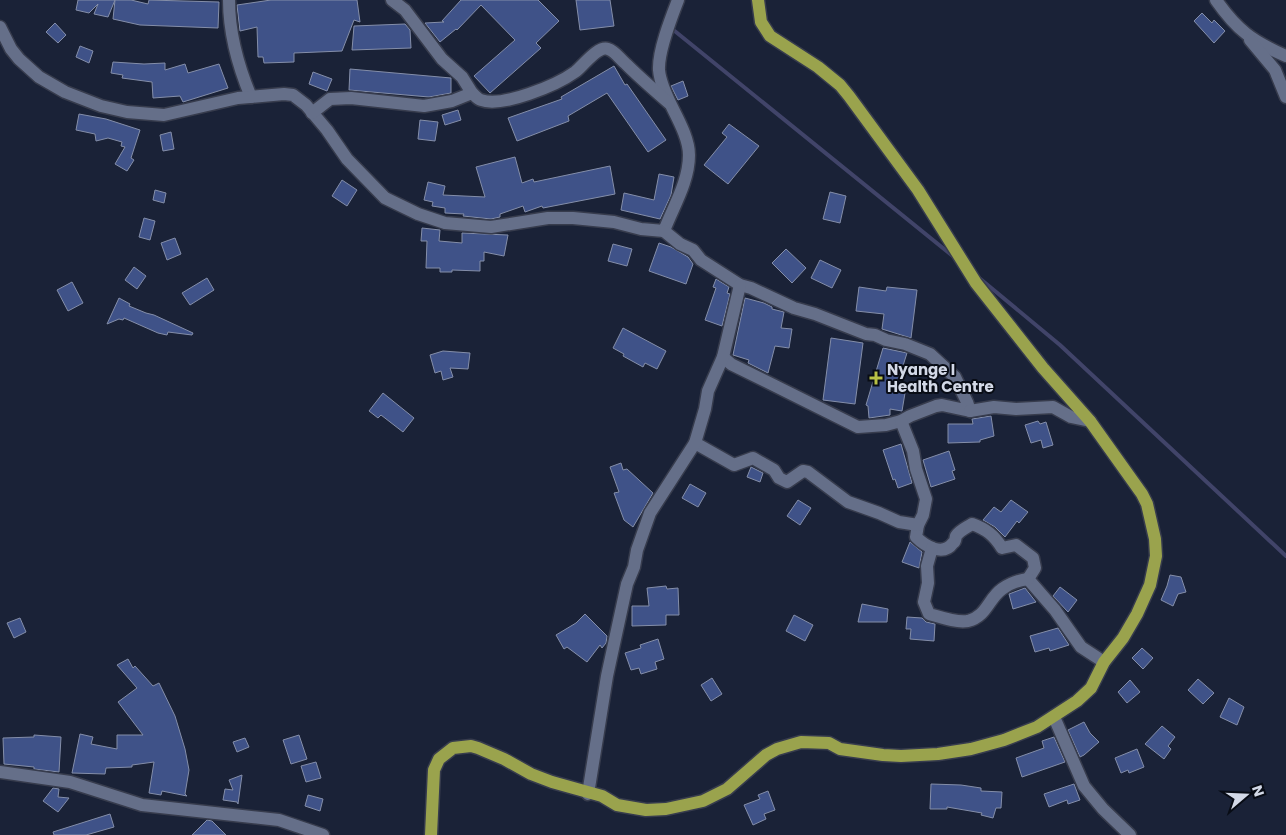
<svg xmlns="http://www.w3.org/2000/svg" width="1286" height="835" viewBox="0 0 1286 835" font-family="Poppins,sans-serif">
<rect width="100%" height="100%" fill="#1a2237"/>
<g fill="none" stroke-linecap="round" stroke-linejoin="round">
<g stroke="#414469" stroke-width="4">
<polyline points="671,28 954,257"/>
<polyline points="978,277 1060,345 1286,556"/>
</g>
</g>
<g fill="#3f5288" stroke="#848ea9">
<polygon points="78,0 115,0 108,17 94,14 98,4 89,13 76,10"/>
<polygon points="115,0 131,0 148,4 149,0 219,2 218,28 140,25 113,19"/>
<polygon points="271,0 357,0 360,22 354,20 342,51 294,53 294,62 264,63 263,57 258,57 257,27 240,31 237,5"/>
<polygon points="461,0 538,0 559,21 536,43 541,48 490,93 474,76 515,40 481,5 457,30 456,29 440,42 425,23 444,22 442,21"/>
<polygon points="576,0 610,0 614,26 580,30"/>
<polygon points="1202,13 1212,23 1214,20 1225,31 1214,43 1194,21"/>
<polygon points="55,23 66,35 58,43 46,32"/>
<polygon points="405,24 410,30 411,48 352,50 354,26"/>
<polygon points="80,46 93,51 89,63 76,57"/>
<polygon points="113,62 144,64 165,63 165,70 185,64 188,73 219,64 228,88 183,102 180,96 153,98 152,82 122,78 123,75 111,73"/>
<polygon points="614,66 625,85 627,84 666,140 648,152 607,93 568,116 569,121 517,141 508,118 562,99 561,97"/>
<polygon points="350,69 451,78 451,93 429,97 349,90"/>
<polygon points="313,72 332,79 327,91 309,84"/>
<polygon points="683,81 688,96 678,100 671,86"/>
<polygon points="458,110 461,120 445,125 442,115"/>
<polygon points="79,114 106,119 140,130 131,158 134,160 127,171 115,164 125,147 121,146 122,142 108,138 96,141 95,134 76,130"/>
<polygon points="420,120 438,122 435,141 418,139"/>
<polygon points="729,124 759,146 728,184 704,165 727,137 722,133"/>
<polygon points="171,132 174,149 163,151 160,135"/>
<polygon points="515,157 522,183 533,179 534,182 610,166 615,194 543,208 542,206 525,212 523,206 500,214 500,217 491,219 463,216 464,214 445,213 445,208 432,206 433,202 424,200 428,182 445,186 443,195 485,197 476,167"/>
<polygon points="659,174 674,177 671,195 660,219 621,210 624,193 654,200"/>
<polygon points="342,180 357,190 347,206 332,196"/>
<polygon points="155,190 166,193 164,203 153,200"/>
<polygon points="830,192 846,196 840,223 823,219"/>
<polygon points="144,218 155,221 150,240 139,237"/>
<polygon points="422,228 440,230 439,241 462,243 462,233 508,235 504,256 484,252 484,261 480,261 480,271 452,270 452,272 440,272 440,268 426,268 427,241 421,241"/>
<polygon points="175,238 181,254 167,260 161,243"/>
<polygon points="659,243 671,247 688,257 693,264 686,284 649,271"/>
<polygon points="613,244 632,249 627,266 608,261"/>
<polygon points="786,249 806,268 792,283 772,263"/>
<polygon points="820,260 841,270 832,288 811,278"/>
<polygon points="134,267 146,276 137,289 125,280"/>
<polygon points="207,278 214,290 190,305 182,293"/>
<polygon points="716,279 729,287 727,293 730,294 722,326 705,320 716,288 713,287"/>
<polygon points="72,282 83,303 68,311 57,290"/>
<polygon points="859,287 886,291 887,287 917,290 911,338 882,329 884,314 856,311"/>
<polygon points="119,298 130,304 129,306 146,313 154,315 193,333 192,335 168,332 167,335 158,333 124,318 123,320 119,319 107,324"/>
<polygon points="745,298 764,303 772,307 772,309 784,312 781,328 792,329 789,348 775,346 768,373 748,363 749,360 733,355"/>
<polygon points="623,328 666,351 657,369 645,363 643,367 623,356 624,354 613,348"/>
<polygon points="831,338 863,343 855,404 823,400"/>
<polygon points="883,348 907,353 895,391 905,393 902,411 890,409 890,415 869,418 868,406 866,405"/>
<polygon points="443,351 470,353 468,369 450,368 453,377 443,380 441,371 435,373 430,355"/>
<polygon points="383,393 414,418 403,432 381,415 378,418 369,411"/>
<polygon points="991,416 994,436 980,440 980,442 948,443 948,424 973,424 972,419"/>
<polygon points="1038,421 1040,424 1046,422 1053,445 1043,448 1041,440 1031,443 1025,425"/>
<polygon points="901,444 912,483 898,488 895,479 893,480 883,450"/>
<polygon points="949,451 955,470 952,471 955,479 931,487 923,460"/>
<polygon points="621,463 623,470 627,469 653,493 633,527 624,520 614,493 619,492 610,467"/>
<polygon points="751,467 763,473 760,482 747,477"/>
<polygon points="690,484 706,493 698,507 682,498"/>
<polygon points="798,500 811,508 800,525 787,516"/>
<polygon points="1011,500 1028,512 1019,523 1017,521 1005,537 995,527 983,520 994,507 1001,512"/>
<polygon points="910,542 922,552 919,568 902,562"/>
<polygon points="1170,575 1181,577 1186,592 1178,594 1173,606 1161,600 1167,586"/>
<polygon points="666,586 667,589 678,588 679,615 666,615 666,625 632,626 632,606 649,606 647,588"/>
<polygon points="1060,587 1077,600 1068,612 1053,596"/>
<polygon points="1025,588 1036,602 1013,609 1009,594"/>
<polygon points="862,604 888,609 887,622 858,622"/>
<polygon points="585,614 607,636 606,643 602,648 600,645 587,662 567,647 564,649 556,635 576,623"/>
<polygon points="794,615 813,625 805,641 786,631"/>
<polygon points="907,617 922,618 926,622 935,624 934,641 910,639 911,629 906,629"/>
<polygon points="20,618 26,632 14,638 7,623"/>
<polygon points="1058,628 1069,645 1050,651 1049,648 1035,652 1030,636"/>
<polygon points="658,639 664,659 655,662 657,669 641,674 639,668 631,670 625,653 641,648 640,645"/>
<polygon points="1142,648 1153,658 1143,669 1132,658"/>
<polygon points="128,659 133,668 135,666 153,686 159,683 175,716 185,749 189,770 185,794 187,796 162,791 161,795 149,793 154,762 132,765 132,767 106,768 105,774 72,773 80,734 93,737 91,744 117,749 117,735 143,735 118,702 137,688 117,665"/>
<polygon points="712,678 722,694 711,701 701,685"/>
<polygon points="1198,679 1214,693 1203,704 1188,690"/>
<polygon points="1130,680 1140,692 1127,703 1118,692"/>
<polygon points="1229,698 1244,707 1237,725 1220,717"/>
<polygon points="1084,722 1090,733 1099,742 1084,755 1080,757 1068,730"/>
<polygon points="1162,726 1175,737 1168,746 1171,749 1164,759 1145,744"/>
<polygon points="34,735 61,737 59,772 34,769 34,767 4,764 3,738 34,737"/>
<polygon points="299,735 307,759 291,764 283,740"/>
<polygon points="1054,737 1065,762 1022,777 1016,758 1044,748 1042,741"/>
<polygon points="245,738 249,747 237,752 233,742"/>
<polygon points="1137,749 1144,767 1129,773 1128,770 1121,773 1115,758"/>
<polygon points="316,762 321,778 306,782 301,766"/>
<polygon points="242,775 238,804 237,802 223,800 225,789 233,790 229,780"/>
<polygon points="931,784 961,785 981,788 981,791 1002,792 1001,808 996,808 993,818 981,815 982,813 947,807 947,809 930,809"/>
<polygon points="1074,784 1080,800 1068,804 1067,800 1049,807 1044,794"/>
<polygon points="53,788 59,789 58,797 69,798 58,812 43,801"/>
<polygon points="768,791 775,810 764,814 766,819 753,825 744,805 760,799 758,795"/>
<polygon points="308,795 323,799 320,811 305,806"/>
<polygon points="110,814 114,827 86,835 54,835 53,832"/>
<polygon points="207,820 212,821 226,835 192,835"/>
</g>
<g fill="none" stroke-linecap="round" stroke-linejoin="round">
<defs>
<g id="minor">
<path d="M 229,0 C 229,34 238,66 251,97"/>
<polyline points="392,0 405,10 442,59 462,77 472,93"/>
<path d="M 1216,0 C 1237,30 1252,41 1286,56"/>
<path d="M 0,27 L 11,49 L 19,59 L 39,77 L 65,92 L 101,106 L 127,112 L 164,115 L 238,98 L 284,94 L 293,95 L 306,105 L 327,130 L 347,159 L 385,198 L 418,214 L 445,223 L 491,227 L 548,218 L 573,218 L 614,222 L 641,229 L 664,231 C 673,207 689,182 689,155 C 689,140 680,123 673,109 C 667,97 660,83 659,70 C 658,51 671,18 678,0"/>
<polyline points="1250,40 1275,70 1286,97"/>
<path d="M 312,113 L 330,99 L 351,98 L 424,106 L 452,101 L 472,93 C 475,95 477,99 481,100 C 502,108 557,85 575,72 C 582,67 598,45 608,49 C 615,51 620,59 626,64 C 639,77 654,90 669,103"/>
<polyline points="664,231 680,244 693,250 701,260 740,285 751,288 794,308 815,314 866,334 875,335 886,340 905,344 930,354 955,377 967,402 970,411 942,405 936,406 910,416 901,421 886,425 858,427 731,364 723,357"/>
<polyline points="970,411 994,407 1016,409 1053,407 1071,417 1090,421"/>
<path d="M 901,421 L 913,451 L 916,469 L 926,499 L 923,515 L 918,525 L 916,537 C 925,546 943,557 953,543 C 956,541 955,539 956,536 C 960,530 966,528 972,524 C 986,529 994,535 1002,548 L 1016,545 L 1033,558 L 1035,568 L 1028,579 L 1055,610 L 1081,647 L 1104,662"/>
<polyline points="695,443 734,465 753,458 774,470 779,478 787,482 803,471 808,472 848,502 879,513 899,522 918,525"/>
<path d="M 932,548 L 927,566 L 928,583 L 924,602 L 929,614 C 940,617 956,623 968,621 C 987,616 988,599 1002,589 C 1009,584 1019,580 1028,579"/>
<polyline points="1054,717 1084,786 1103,809 1130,835"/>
<polyline points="0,772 70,782 142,805 279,820 323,835"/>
<polyline points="588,794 607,676 627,584 634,567 637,550 650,513 695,443 705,409 708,391 723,357 740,285"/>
</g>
<polyline id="major" points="431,835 434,770 439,759 453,748 471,746 478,748 504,759 531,774 552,782 602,796 617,805 646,810 666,809 703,801 727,789 766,755 777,749 801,742 829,743 840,749 883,755 901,756 938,754 971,749 1004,740 1037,727 1077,701 1091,688 1104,662 1123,638 1137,614 1150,585 1156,556 1155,539 1147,504 1142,494 1090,421 1043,368 976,283 918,190 849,96 840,85 818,67 770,36 761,22 758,0"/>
</defs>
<use href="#minor" stroke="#373c4d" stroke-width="15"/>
<use href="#major" stroke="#373c4d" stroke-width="15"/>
<use href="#minor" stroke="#656f89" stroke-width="12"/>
<use href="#major" stroke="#9aa34d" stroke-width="12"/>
</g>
<path fill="#b8c146" stroke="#080c15" stroke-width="2" d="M873.5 370.5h5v5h5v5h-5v5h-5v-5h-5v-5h5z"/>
<g text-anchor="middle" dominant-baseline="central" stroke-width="4" stroke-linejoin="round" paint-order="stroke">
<g font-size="15" font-weight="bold" fill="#d3d9e7" stroke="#080c15" text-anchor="start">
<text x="887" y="369">Nyange I<tspan x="887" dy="17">Health Centre</tspan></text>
</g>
</g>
<g transform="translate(1246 795) rotate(71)" stroke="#080c15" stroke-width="4" paint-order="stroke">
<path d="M0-4L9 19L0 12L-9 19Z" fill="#d3d9e7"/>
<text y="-8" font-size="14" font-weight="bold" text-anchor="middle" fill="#d3d9e7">N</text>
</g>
</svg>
